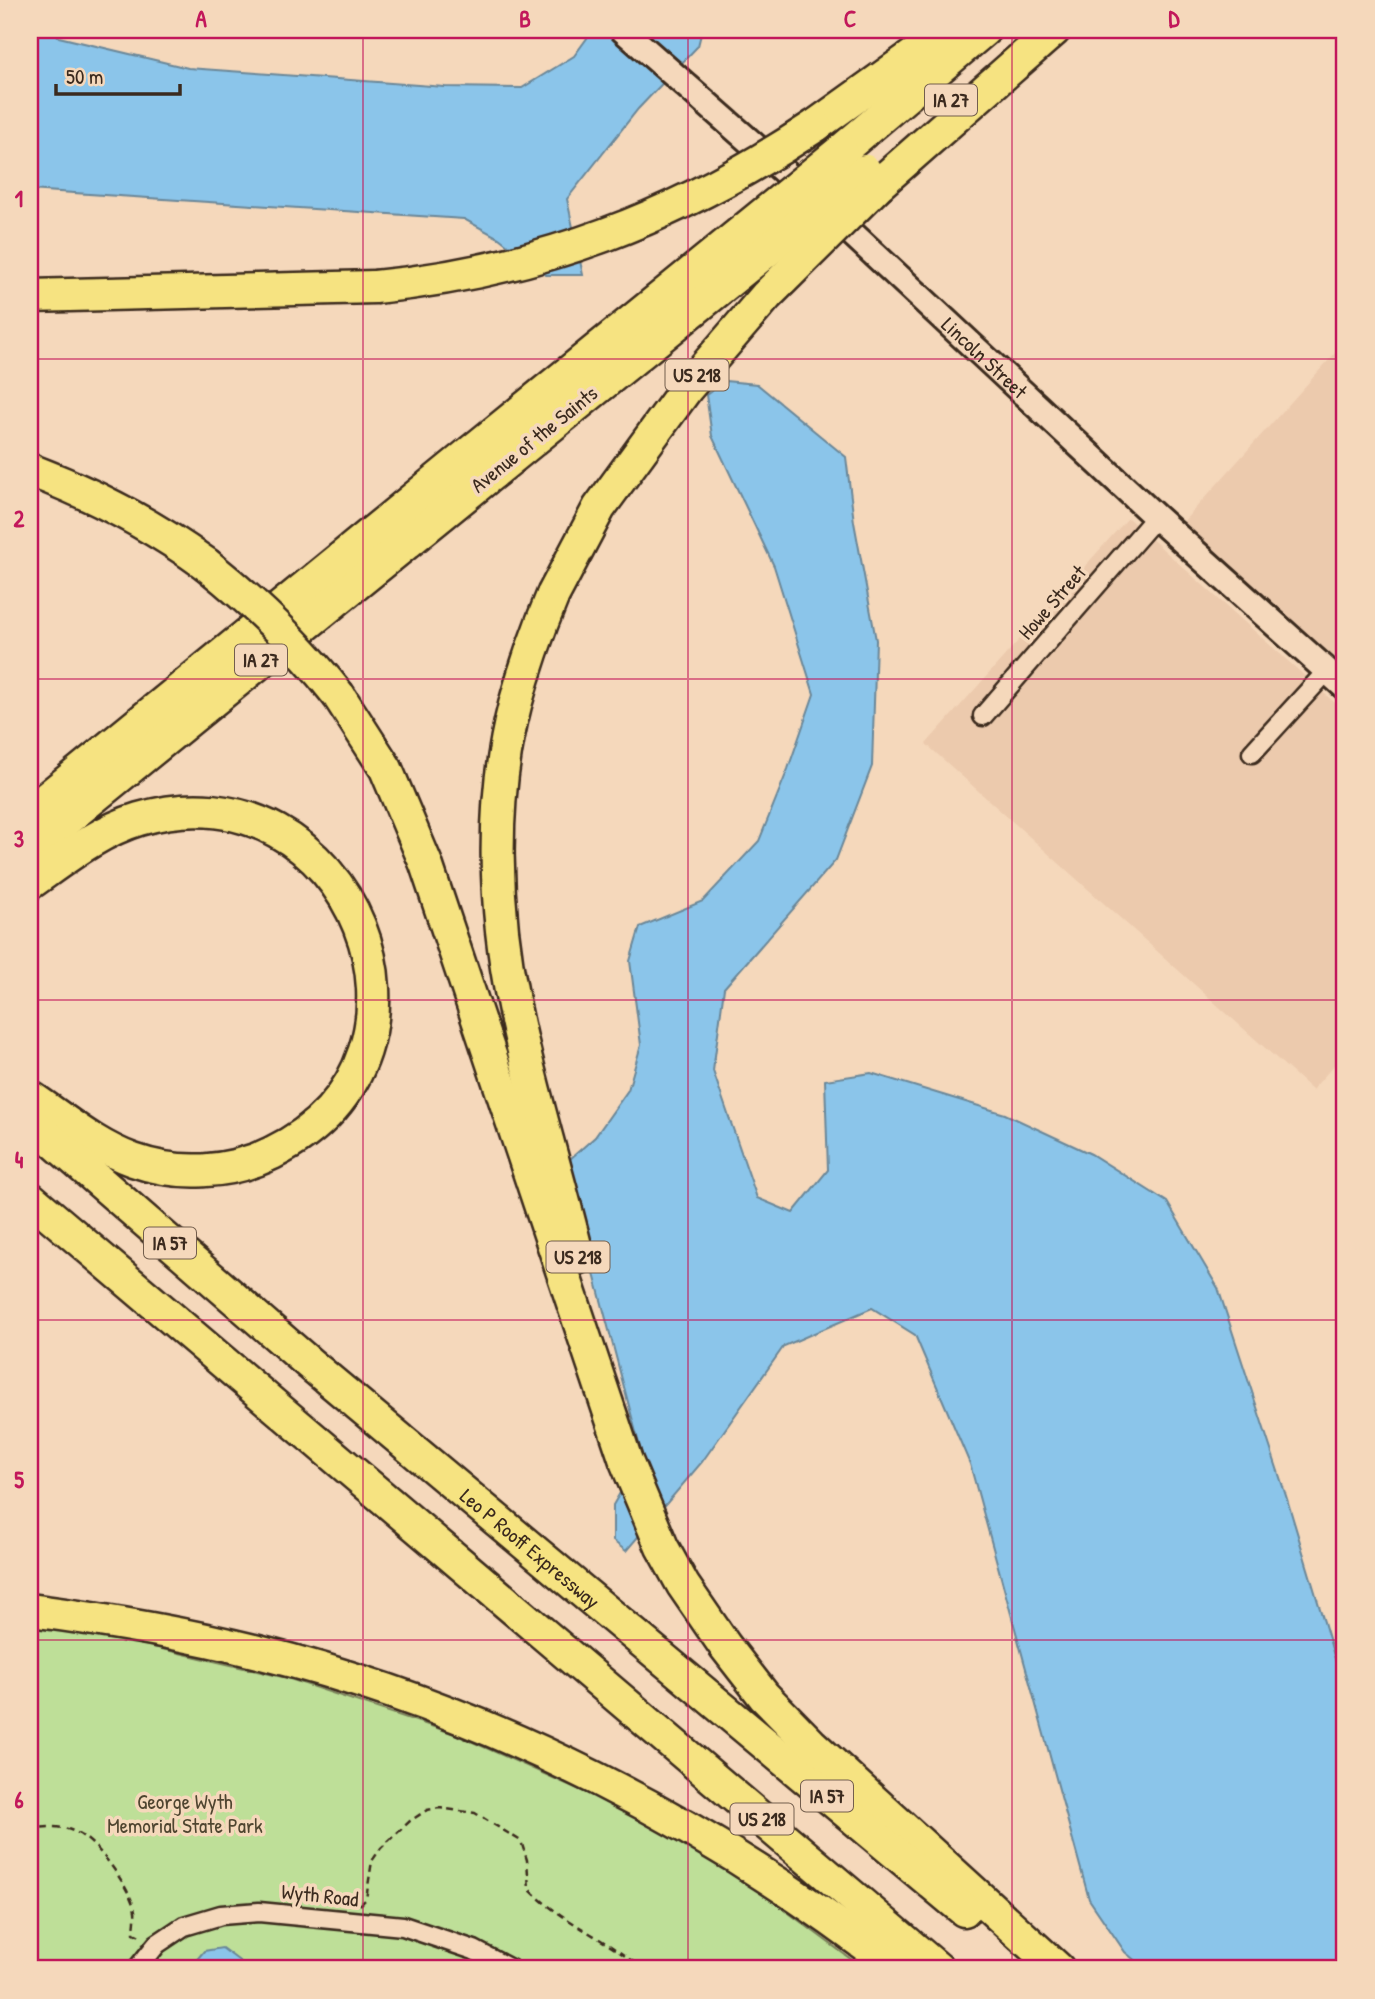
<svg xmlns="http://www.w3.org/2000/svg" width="1375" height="1999" viewBox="0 0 1375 1999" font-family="'Patrick Hand',sans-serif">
<rect width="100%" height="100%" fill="#f5d8bb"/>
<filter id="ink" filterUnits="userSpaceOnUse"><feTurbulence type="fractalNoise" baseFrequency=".0143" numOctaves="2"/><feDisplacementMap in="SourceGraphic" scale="14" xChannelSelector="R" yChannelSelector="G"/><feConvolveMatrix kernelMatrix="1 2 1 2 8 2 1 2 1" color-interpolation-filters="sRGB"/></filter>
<g filter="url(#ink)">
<g fill="#eccaad">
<polygon points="1345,342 1345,669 1183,522"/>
<polygon points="1128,518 1345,712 1345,1053 1312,1090 926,744"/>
</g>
<polygon fill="#bedf98" stroke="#7c845b" stroke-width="2" points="30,1627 102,1635 287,1678 455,1734 618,1807 727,1867 864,1969 30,1969"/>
<g fill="#8bc5ea" stroke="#6b8798" stroke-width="2">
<polygon points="30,30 53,30 59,37 188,68 445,87 522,88 574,56 593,30 702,30 698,46 638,109 567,199 583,275 546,275 499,238 464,219 30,190"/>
<polygon points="725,381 757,384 846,457 854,522 876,640 872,766 836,860 724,988 713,1071 757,1198 793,1213 828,1170 825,1080 871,1073 1005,1114 1091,1154 1167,1202 1218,1288 1287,1499 1345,1692 1345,1969 1145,1969 1125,1952 1089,1899 970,1464 915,1335 872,1308 784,1346 702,1462 626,1551 613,1541 613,1505 642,1455 574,1198 570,1159 595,1137 628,1090 641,1045 630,961 640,927 703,901 759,841 788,769 814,694 774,566 712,436 706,395"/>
<polygon points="222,1948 250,1969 189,1969 204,1951"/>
</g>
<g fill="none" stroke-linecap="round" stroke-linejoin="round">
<defs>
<g id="minor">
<polyline points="983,716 1156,517"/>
<polyline points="1252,753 1327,671"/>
<polyline points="137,1969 157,1944 184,1926 221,1915 259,1912 403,1926 474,1950 510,1969"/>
</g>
<g id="secondary">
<path id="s1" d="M 623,30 L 813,197 L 1156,517 L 1345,687"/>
</g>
<g id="motorway">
<polyline points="815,126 949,30"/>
<polyline points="841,151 984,30"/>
<polyline points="879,184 1054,30"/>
<polyline points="30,296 375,287"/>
<path d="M 30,470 C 93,494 151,524 206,564"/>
<path d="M 553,595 C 538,631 525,668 515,705 C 490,801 494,910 514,1006 C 531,1091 558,1174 578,1258"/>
<polyline points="339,696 386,769 426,864 626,1461 662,1547 683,1585 725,1646 764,1696 811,1744 1058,1969"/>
<polyline points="30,812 471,452"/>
<polyline points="30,849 494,472"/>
<path d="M 30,883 C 64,859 99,831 139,819 C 350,756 471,1056 272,1153 C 229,1174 178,1176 133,1160 C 96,1147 63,1119 30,1097"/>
<path id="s2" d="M 30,1121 L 310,1364 L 964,1910"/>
<polyline points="30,1198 938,1969"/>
<path d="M 30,1610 C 106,1620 183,1633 258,1652 C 490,1710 709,1823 897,1969"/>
</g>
</defs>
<use href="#minor" stroke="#3b2a1e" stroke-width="23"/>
<use href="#secondary" stroke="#3b2a1e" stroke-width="30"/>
<use href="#motorway" stroke="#3b2a1e" stroke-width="37"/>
<g stroke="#3b2a1e" stroke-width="2.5" stroke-dasharray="7 5" stroke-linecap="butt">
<path d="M 30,1829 C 44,1827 59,1825 73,1831 C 96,1839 130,1887 135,1911 C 136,1918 134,1926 134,1933 L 142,1937"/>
<path d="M 360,1905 L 366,1899 L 372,1861 L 381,1848 L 410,1821 L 427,1810 L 439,1808 L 475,1813 L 521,1841 L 527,1860 L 529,1889 C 562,1922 607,1939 642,1969"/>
</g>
<use href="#minor" stroke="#f5d8bb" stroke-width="18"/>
<use href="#secondary" stroke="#f5d8bb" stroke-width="24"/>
<use href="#motorway" stroke="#f6e381" stroke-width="32"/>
<defs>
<g id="motorway-bridge">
<path d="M 375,287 C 539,271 679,217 815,126"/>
<polyline points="471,452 841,151"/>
<polyline points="494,472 865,171"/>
<path d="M 206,564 C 256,604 300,646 339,696"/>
<polyline points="553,595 599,508 686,389 767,295 879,184"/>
</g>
</defs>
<use href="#motorway-bridge" stroke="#3b2a1e" stroke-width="37" stroke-linecap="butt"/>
<use href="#motorway-bridge" stroke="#f6e381" stroke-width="32"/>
</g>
</g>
<path fill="none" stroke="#c2185b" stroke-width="2" stroke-opacity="0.55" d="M 363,30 L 363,1969M 688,30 L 688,1969M 1012,30 L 1012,1969M 30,359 L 1345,359M 30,679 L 1345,679M 30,1000 L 1345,1000M 30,1320 L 1345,1320M 30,1640 L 1345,1640"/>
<g text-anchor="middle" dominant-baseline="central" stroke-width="7" stroke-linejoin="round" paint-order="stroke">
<g fill="#f5d8bb" stroke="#735e4d" stroke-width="2">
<rect x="925" y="84.5" width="52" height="31" rx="5"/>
<rect x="665.5" y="359.5" width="63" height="31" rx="5"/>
<rect x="235" y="644.5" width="52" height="31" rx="5"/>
<rect x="144" y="1227.5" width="52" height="31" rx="5"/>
<rect x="546.5" y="1241.5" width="63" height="31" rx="5"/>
<rect x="801" y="1780.5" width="52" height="31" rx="5"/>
<rect x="730.5" y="1803.5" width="63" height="31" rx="5"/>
</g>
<g font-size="19" font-weight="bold" fill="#3b2a1e">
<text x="951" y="100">IA 27</text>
<text x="697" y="375">US 218</text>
<text x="261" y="660">IA 27</text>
<text x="170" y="1243">IA 57</text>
<text x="578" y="1257">US 218</text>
<text x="827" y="1796">IA 57</text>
<text x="762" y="1819">US 218</text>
</g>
<g font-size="21" fill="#3b2a1e" stroke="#f5d8bb">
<text stroke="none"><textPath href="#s1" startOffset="488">Lincoln Street</textPath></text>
<text transform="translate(534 439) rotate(-39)">Avenue of the Saints</text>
<text transform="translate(1052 602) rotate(-49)">Howe Street</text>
<text stroke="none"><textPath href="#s2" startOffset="658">Leo P Rooff Expressway</textPath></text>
<text transform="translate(320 1895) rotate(6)">Wyth Road</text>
</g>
<g font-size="21" fill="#4f4530" stroke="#f5d8bb">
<text x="185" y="1801">George Wyth<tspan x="185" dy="24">Memorial State Park</tspan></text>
</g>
</g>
<rect width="1375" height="1999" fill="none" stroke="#f5d8bb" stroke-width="77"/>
<path d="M56 84v10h124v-10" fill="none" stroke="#3b2a1e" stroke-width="3.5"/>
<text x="66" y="84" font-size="21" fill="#3b2a1e" stroke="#f5d8bb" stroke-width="5" paint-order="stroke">50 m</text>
<rect x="38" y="38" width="1298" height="1922" fill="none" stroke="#c2185b" stroke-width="2.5"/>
<g font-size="23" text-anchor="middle" font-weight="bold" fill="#c2185b">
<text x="201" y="27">A</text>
<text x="525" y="27">B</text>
<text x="850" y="27">C</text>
<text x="1174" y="27">D</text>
<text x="19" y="207">1</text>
<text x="19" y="527">2</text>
<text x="19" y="847">3</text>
<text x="19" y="1168">4</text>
<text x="19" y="1488">5</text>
<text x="19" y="1808">6</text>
</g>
</svg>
